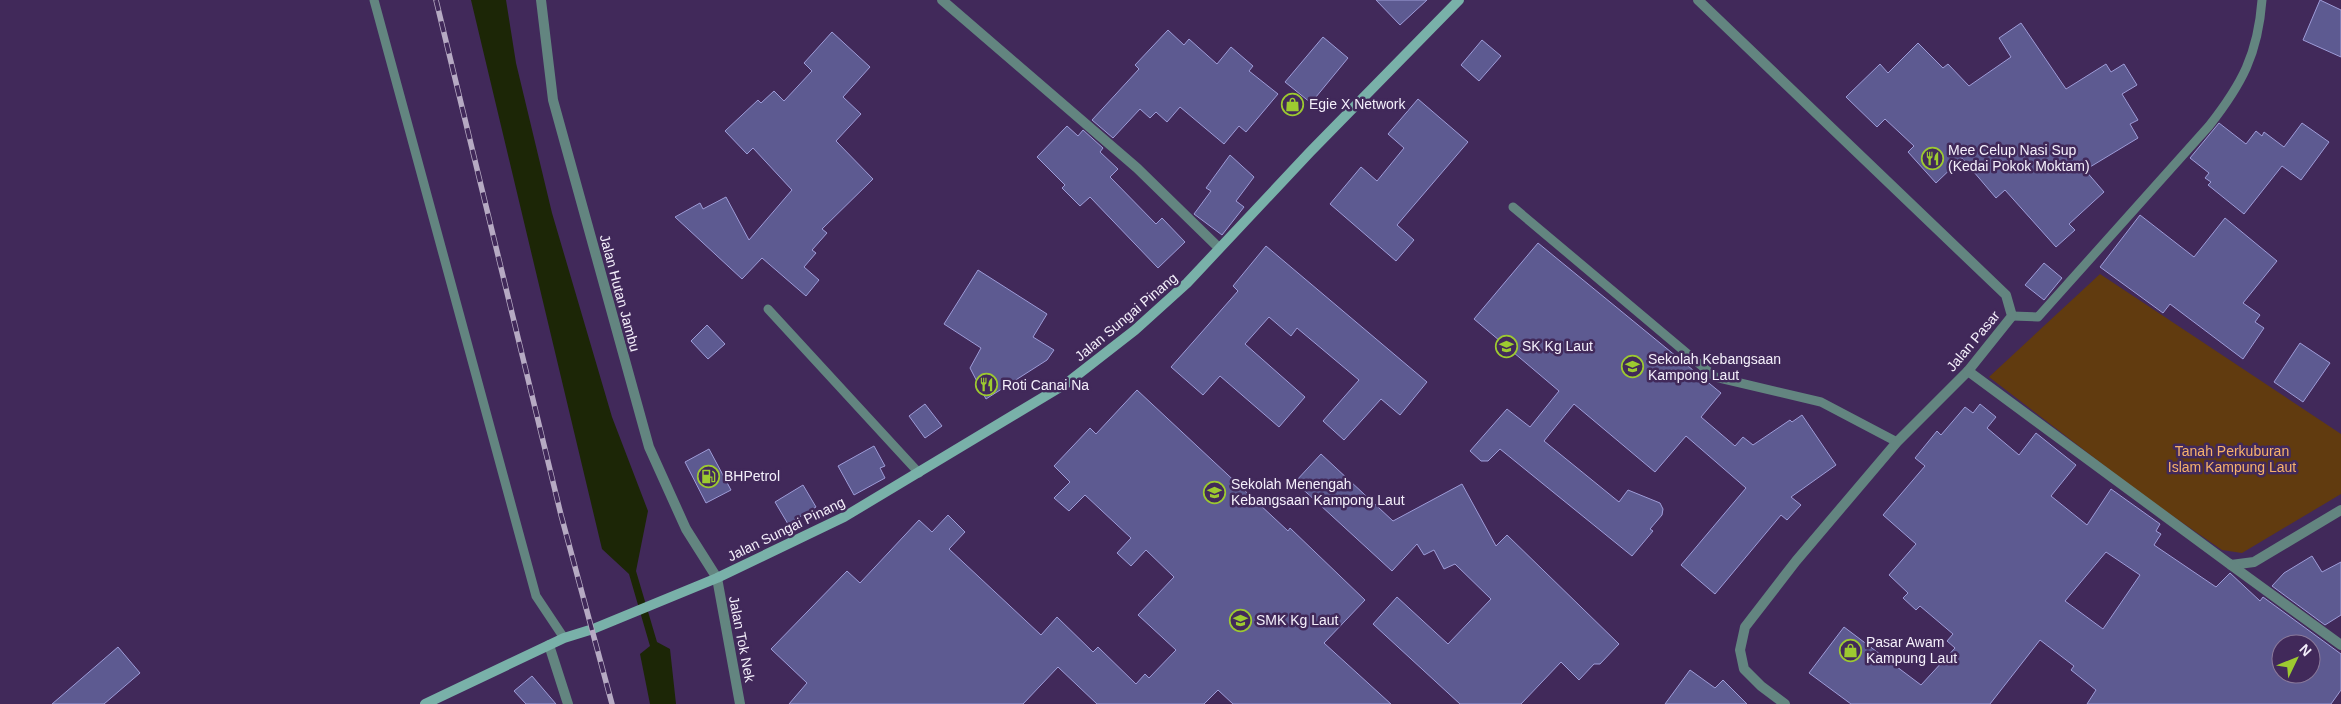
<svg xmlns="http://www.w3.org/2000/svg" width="2341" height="704" viewBox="0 0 2341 704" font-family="Helvetica,sans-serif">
<rect width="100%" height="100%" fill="#41295a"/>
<polygon fill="#613b0f" points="2100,274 2341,434 2341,494 2242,553 2222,550 2145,497 1989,377"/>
<polygon fill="#1c2606" points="471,0 506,0 516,63 552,213 612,417 648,511 636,571 657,642 670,649 676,704 650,704 640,654 650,646 629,574 602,549"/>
<g fill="#5d5a91" stroke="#9e9cd8" fill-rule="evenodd">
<polygon points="1376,0 1427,0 1400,25"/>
<polygon points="2320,0 2341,10 2341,57 2303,40"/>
<polygon points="2021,23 2066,89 2106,64 2111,72 2124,64 2137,85 2122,94 2138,120 2130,124 2138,138 2085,170 2104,192 2069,224 2075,230 2056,247 2005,190 1996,198 1962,158 1936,183 1908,152 1914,146 1885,119 1877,127 1846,97 1880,64 1888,73 1918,43 1943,68 1948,64 1969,86 2011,57 1999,38"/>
<polygon points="1168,30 1184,45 1189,39 1217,64 1231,47 1253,66 1249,71 1278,94 1246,132 1239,126 1224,144 1180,107 1167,122 1156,112 1150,118 1140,109 1113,138 1092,120 1139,69 1135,65"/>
<polygon points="832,32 870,67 843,97 861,114 836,141 873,179 822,229 827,233 812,250 816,253 804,267 819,280 806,296 762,258 742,279 675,217 700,203 703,209 726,197 749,240 792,190 753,148 747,154 725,131 758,100 761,103 774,91 784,101 812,71 804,63"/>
<polygon points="1323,37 1348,58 1311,103 1285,82"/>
<polygon points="1482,40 1501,56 1479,81 1461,65"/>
<polygon points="1418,99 1468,142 1397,225 1414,240 1396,261 1330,204 1361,167 1377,181 1404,148 1388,134"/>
<polygon points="2219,123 2246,144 2256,131 2262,136 2264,132 2284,147 2302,123 2329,142 2301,180 2282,166 2244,214 2208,185 2211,182 2205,178 2209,173 2190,158"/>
<polygon points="1067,126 1078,136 1083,130 1103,148 1100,152 1118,169 1110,177 1156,224 1162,218 1185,242 1158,268 1090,197 1080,206 1062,188 1065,185 1037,157"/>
<polygon points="1230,155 1254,177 1236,201 1244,207 1222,235 1194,214 1211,191 1206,188"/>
<polygon points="2140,215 2194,257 2225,218 2277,261 2243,303 2260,315 2255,322 2264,328 2243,359 2170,304 2163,313 2100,267"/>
<polygon points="1538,243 1721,393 1701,417 1735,446 1743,437 1753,445 1790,420 1792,422 1802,415 1836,465 1791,497 1801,505 1787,520 1781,515 1715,594 1681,565 1746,488 1686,436 1655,472 1574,404 1544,441 1619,502 1628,490 1660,503 1663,509 1662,515 1650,529 1653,531 1632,556 1500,449 1488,461 1481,461 1470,451 1507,409 1530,427 1559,391 1474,319"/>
<polygon points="1266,246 1427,382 1400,415 1381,399 1344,440 1323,421 1359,380 1297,328 1291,336 1269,317 1245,344 1305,397 1279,427 1220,376 1203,395 1171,367 1238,291 1233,286"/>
<polygon points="2044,263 2062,278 2044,300 2025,285"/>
<polygon points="978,270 1047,314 1033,337 1054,350 1047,360 986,399 970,368 981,348 944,324"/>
<polygon points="707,325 725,344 708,359 691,341"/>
<polygon points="2300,343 2330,363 2303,402 2274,382"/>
<polygon points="1137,390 1288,531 1290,528 1365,600 1324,643 1391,704 1233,704 1218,690 1204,704 1097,704 1058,667 1023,704 789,704 807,683 771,649 847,571 860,583 919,520 932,532 948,515 965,532 949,549 1041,635 1057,617 1093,652 1098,647 1136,684 1145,674 1149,678 1176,650 1138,615 1174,577 1146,550 1131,566 1117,553 1131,538 1085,495 1069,511 1054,498 1070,482 1054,466 1090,428 1096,434"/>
<polygon points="925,404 942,426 925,438 909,416"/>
<path d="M 1980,404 L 1996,417 L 1987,428 L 2019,455 L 2036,433 L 2076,465 L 2051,496 L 2087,525 L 2111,489 L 2160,524 L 2156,531 L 2161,534 L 2154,545 L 2216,587 L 2230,573 L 2260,601 L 2263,597 L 2341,654 L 2341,690 L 2331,704 L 2087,704 L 2096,690 L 2071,670 L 2074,666 L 2040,640 L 1990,704 L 1851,704 L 1809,673 L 1844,627 L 1921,685 L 1955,648 L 1947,641 L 1953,634 L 1920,606 L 1916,610 L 1903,598 L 1908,593 L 1889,575 L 1916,544 L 1883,515 L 1925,466 L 1915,458 L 1937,431 L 1941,435 L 1965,407 L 1973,413 ZM 2106,552 L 2140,575 L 2103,629 L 2065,601 ZM 2281,644 L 2311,644 L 2311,674 L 2281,674 Z"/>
<polygon points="874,446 885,466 880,468 885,478 854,495 838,466"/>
<polygon points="709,449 731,490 706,503 685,462"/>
<polygon points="1321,454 1393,521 1462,484 1496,546 1507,535 1619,644 1600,664 1594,664 1579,680 1561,662 1521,704 1460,704 1373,624 1397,597 1448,644 1491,599 1455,564 1444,569 1434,550 1424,555 1417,544 1392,571 1295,482"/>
<polygon points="803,485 816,507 788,524 775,502"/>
<polygon points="2312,556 2322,572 2341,562 2341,615 2325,625 2272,586 2284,573"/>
<polygon points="118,647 140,673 104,704 52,704"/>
<polygon points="1690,670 1715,688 1723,680 1747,704 1665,704"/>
<polygon points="532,676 556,704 526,704 514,691"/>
</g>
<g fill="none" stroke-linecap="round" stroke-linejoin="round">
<g stroke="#638580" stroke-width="9">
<polyline points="374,0 536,596 564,638"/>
<polyline points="1513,207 1715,377 1821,402 1897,442"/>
<polyline points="768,309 919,473"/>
<path d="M 2012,316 L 2038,317 L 2209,126 C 2242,84 2258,54 2262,0"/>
</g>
<g stroke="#638580" stroke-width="10">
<polyline points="541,0 553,100 649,447 686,529 717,578 740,704"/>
<polyline points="942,0 1137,168 1219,248"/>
<polyline points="1698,0 2006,295 2012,316 1968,371 1897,442 1796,561 1745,627 1740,650 1744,669 1761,686 1785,704"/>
<polyline points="1968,371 2231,565 2254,562 2341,510"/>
<polyline points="2231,565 2341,645"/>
<polyline points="549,645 568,704"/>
</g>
<polyline stroke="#79b1a9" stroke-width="10" points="425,704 564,638 593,629 717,578 844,517 1067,383 1135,330 1187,283 1310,152 1459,0"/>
<defs>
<polyline id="rail" points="436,0 561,515 612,704"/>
</defs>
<use href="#rail" stroke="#b6aac3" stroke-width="5.5"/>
<use href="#rail" stroke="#41295a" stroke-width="4" stroke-dasharray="11" stroke-linecap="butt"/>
</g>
<defs>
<symbol id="shop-ring" viewBox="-11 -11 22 22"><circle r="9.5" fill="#41295a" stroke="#9dca30" stroke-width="1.5"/><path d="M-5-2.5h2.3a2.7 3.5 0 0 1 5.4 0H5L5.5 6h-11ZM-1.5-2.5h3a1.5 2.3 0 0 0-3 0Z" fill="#9dca30"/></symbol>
<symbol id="restaurant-ring" viewBox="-11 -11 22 22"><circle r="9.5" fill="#41295a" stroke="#9dca30" stroke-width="1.5"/><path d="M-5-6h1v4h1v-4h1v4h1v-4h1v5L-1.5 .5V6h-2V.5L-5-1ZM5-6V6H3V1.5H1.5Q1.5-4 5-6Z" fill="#9dca30"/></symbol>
<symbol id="school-ring" viewBox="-11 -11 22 22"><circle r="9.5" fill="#41295a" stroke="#9dca30" stroke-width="1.5"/><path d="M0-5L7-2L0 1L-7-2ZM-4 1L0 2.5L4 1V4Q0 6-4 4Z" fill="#9dca30"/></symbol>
<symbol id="fuel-ring" viewBox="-11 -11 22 22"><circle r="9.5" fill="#41295a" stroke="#9dca30" stroke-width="1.5"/><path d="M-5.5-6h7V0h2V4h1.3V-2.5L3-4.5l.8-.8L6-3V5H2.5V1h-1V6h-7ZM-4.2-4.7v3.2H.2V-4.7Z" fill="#9dca30"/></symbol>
</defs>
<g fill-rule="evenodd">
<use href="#shop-ring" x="1280" y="92" width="25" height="25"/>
<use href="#restaurant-ring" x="1920" y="146" width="25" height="25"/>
<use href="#school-ring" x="1494" y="334" width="25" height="25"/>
<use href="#school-ring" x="1620" y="354" width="25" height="25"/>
<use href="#restaurant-ring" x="974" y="372" width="25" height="25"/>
<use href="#fuel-ring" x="696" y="464" width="25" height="25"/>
<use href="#school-ring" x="1202" y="480" width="25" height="25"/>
<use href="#school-ring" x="1228" y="608" width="25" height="25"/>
<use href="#shop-ring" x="1838" y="638" width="25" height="25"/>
</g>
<g text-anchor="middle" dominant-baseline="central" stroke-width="5" stroke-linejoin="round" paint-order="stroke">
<g font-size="14" fill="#f4effb" stroke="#41295a" text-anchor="start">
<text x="1309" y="104">Egie X Network</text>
<text x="1948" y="150">Mee Celup Nasi Sup<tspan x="1948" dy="16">(Kedai Pokok Moktam)</tspan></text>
<text x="1522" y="346">SK Kg Laut</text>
<text x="1648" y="359">Sekolah Kebangsaan<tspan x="1648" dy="16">Kampong Laut</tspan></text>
<text x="1002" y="385">Roti Canai Na</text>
<text x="724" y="476">BHPetrol</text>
<text x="1231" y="484">Sekolah Menengah<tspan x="1231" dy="16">Kebangsaan Kampong Laut</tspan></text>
<text x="1256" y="620">SMK Kg Laut</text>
<text x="1866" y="642">Pasar Awam<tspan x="1866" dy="16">Kampung Laut</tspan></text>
</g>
<g font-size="14" fill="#f4effb" stroke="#41295a">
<text transform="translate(620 293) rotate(75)">Jalan Hutan Jambu</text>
<text transform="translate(1126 317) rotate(-40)">Jalan Sungai Pinang</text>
<text transform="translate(1973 341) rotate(-50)">Jalan Pasar</text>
<text transform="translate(786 529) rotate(-26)">Jalan Sungai Pinang</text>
<text transform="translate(742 639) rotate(79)">Jalan Tok Nek</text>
</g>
<g font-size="14" fill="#f7b26c" stroke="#41295a">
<text x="2232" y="451">Tanah Perkuburan<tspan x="2232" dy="16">Islam Kampung Laut</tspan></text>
</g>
</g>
<g transform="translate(2296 659) rotate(47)"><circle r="24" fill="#41295a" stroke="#89789a"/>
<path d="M0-4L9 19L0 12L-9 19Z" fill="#9dca30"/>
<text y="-8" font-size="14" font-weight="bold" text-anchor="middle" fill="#f4effb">N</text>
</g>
</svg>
